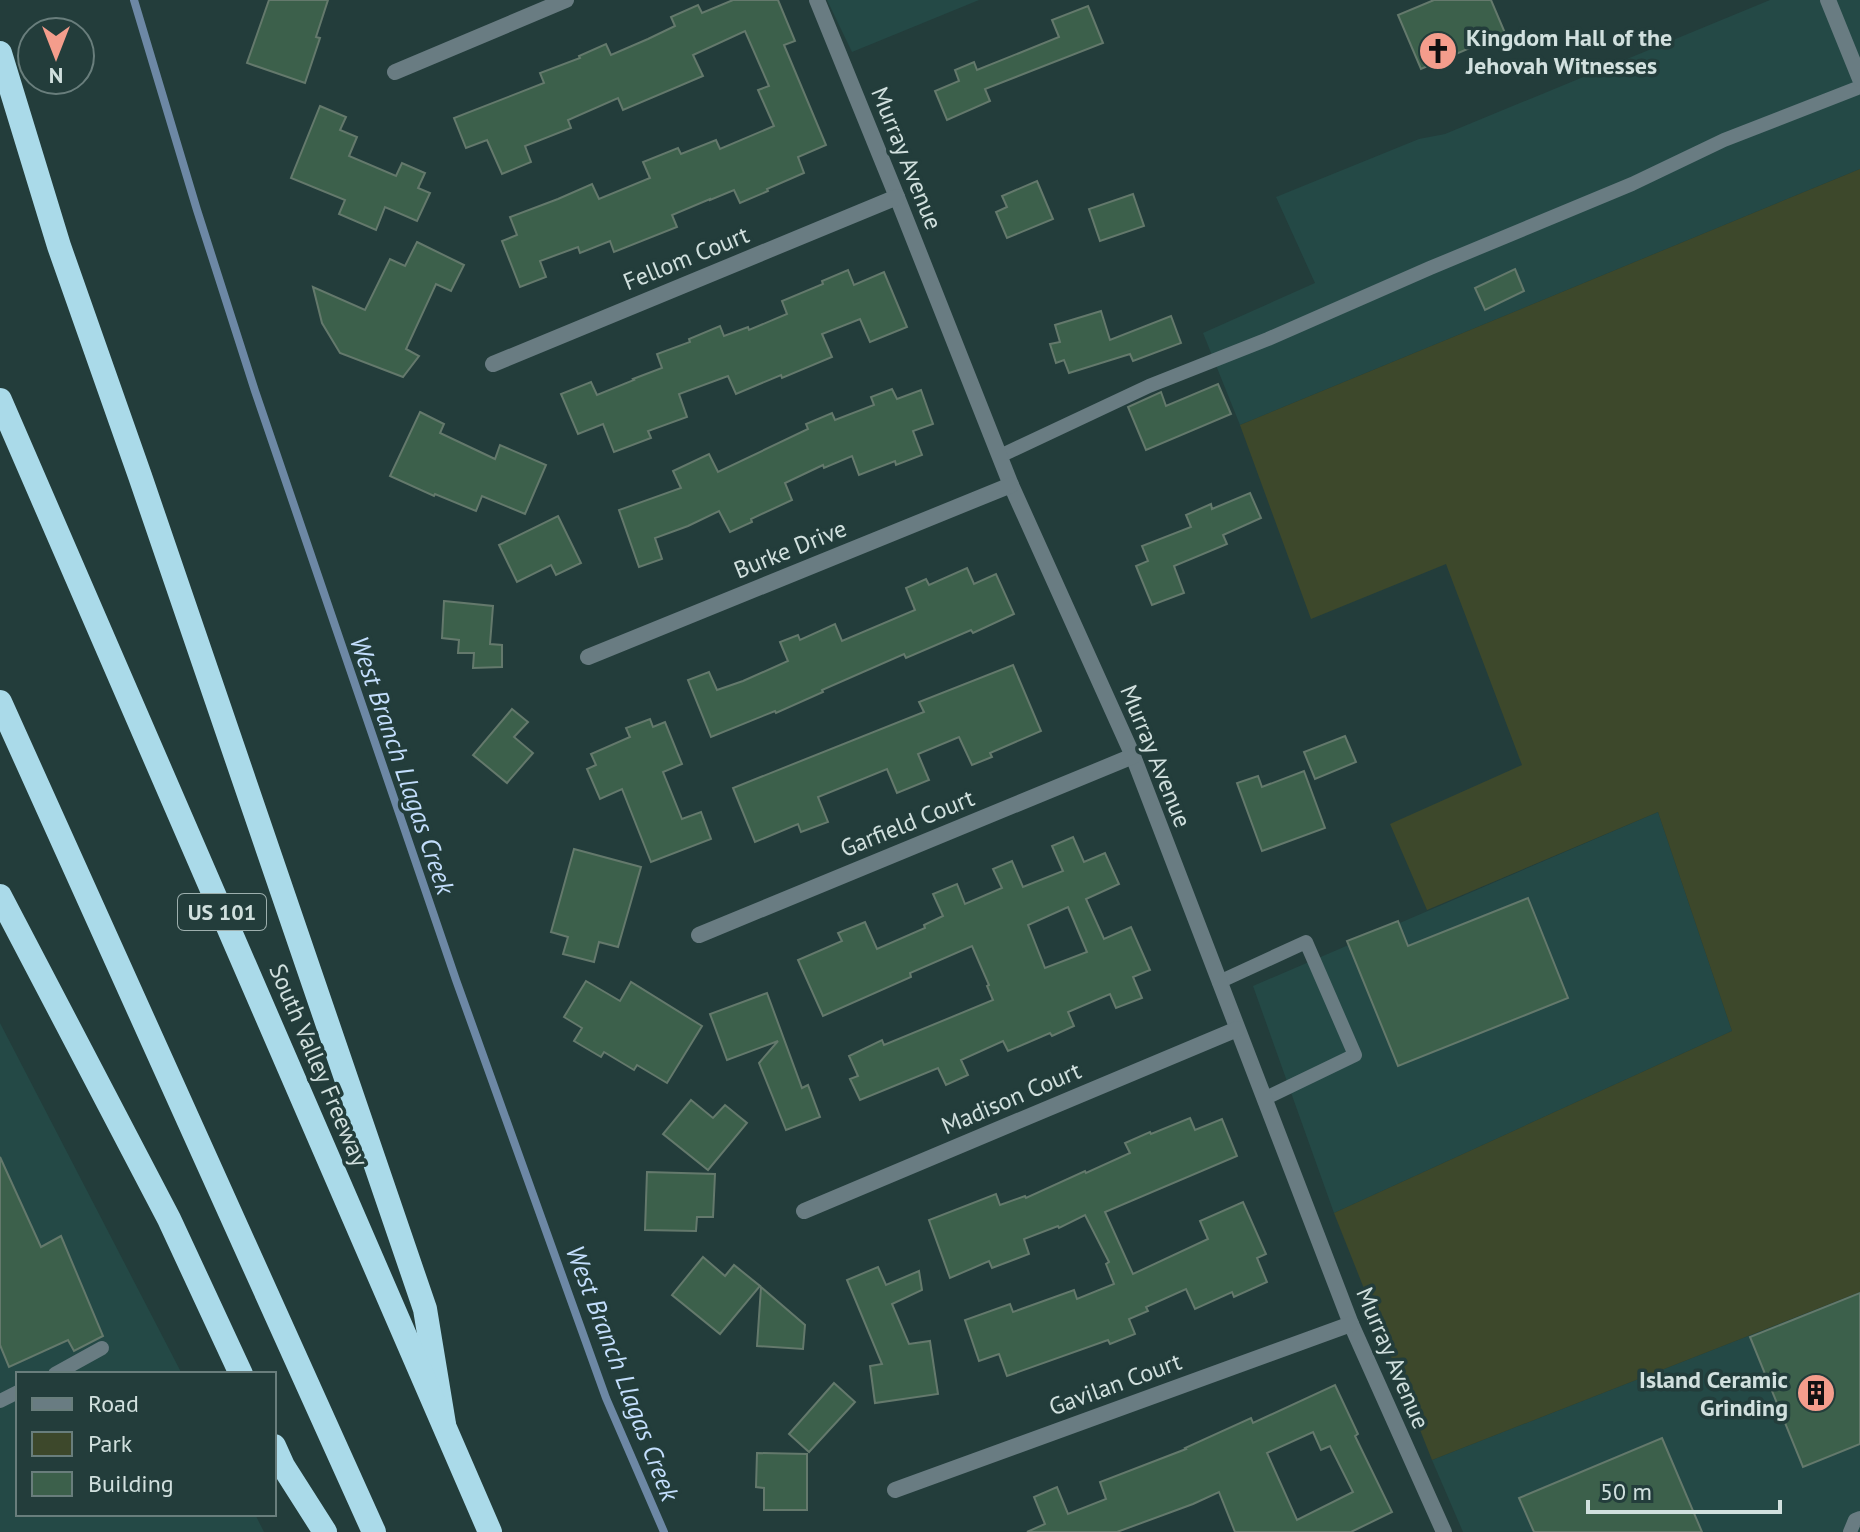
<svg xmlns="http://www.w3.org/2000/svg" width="1860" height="1532" viewBox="0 0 1860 1532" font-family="'PT Sans',sans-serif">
<rect width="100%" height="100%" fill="#233d3b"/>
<g fill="#244946">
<polygon points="827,0 979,0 852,52"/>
<polygon points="1770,0 1860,0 1860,169 1240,425 1203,333 1315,283 1276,197 1419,139 1445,134"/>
<polygon points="1658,812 1732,1031 1334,1213 1253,986"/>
<polygon points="0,1023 182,1374 18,1374 18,1514 255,1514 264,1532 0,1532"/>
<polygon points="1860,1292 1860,1532 1463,1532 1432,1460"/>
</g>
<polygon fill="#3d482b" points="1860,169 1860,1292 1432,1460 1334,1213 1732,1031 1658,812 1427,910 1390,824 1522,765 1446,564 1311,619 1240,425"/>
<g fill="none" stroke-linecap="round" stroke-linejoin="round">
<polyline stroke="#6d88a5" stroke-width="8" points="134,0 197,210 255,391 456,980 606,1398 664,1532"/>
</g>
<g fill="#3c604b" stroke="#64796c" stroke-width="2" fill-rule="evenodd">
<polygon points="269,0 328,0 316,37 320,38 305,83 247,63"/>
<polygon points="733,0 778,0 795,41 784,45 826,145 798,157 804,173 767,189 768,191 740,203 734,190 710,200 710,199 672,215 677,227 614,252 610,241 580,253 578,247 540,261 546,277 520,287 502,241 517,235 510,217 558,199 592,184 599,199 650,178 643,162 678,148 681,154 716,140 720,149 774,126 758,90 769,86 745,31 693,55 703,76 623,110 618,98 568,120 571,128 525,146 531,162 502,174 487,140 466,148 454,118 544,83 540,73 580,58 579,56 606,44 611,55 648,39 675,26 671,17 698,5 702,13"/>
<polygon points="1434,0 1491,0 1505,33 1421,69 1398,15"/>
<polygon points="1088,6 1103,43 985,89 990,101 947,120 935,91 959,81 955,70 974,62 977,70 1059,37 1052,20"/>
<polygon points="320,106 346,117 340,130 357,137 349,156 396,176 402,163 425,173 418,188 430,193 417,221 385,207 376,230 339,214 345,200 291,178"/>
<polygon points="1037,181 1053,219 1007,238 996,212 1007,207 1002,196"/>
<polygon points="1133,194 1144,226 1100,241 1089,209"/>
<polygon points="417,242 464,265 451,291 436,284 406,349 419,356 403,377 340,353 322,323 313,287 365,310 390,259 405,266"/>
<polygon points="1515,269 1524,291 1485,310 1475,288"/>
<polygon points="848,270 854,285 884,272 907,327 870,342 860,319 822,334 832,357 782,378 781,375 736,394 728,376 679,394 687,417 648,431 651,438 614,452 603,424 578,434 561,394 591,382 597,395 634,380 633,379 662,368 657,354 690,342 689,339 720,326 724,336 748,327 749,330 787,314 782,301 823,284 822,281"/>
<polygon points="1101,311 1110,340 1171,316 1181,343 1133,361 1130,354 1069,373 1064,360 1056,363 1050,344 1060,342 1055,325"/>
<polygon points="1218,384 1231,414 1146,450 1128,407 1161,392 1166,406"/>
<polygon points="892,389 897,399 921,390 933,424 913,431 922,455 896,465 895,461 859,475 852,456 824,468 823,465 785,483 792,500 751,519 752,522 730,532 719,511 688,526 655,538 662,559 639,567 619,510 681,488 673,471 709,454 718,472 808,429 806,424 832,413 835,420 874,405 871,397"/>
<polygon points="420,412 444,424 440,433 495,459 500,445 546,465 525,514 482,496 476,511 435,494 434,496 390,476"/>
<polygon points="1250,493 1261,518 1223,535 1227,544 1174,566 1184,593 1152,605 1136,566 1148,561 1142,546 1191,527 1186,515 1211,504 1212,509"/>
<polygon points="558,516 581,563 556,575 551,565 517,582 499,545"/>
<polygon points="967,568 974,584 996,574 1014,614 973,633 971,630 906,658 904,654 822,690 823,692 776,713 775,711 711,737 688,680 709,672 717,690 743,681 788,661 780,642 798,635 800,640 835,624 842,641 915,610 906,588 926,579 929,585"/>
<polygon points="444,601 493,606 490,644 502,645 502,667 473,668 474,653 458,653 459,640 442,638"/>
<polygon points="1013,665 1041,731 990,753 992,757 972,765 959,737 918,754 929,780 897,793 887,769 818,797 828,822 801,832 798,824 755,842 733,788 924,712 919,702"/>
<polygon points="512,709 528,722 514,737 533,753 507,783 473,755"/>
<polygon points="650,719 653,727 665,722 682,764 663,772 682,819 701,812 711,839 651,862 622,789 600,799 587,769 596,765 591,754 630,737 626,728"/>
<polygon points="1345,736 1356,762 1315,779 1304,752"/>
<polygon points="1304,771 1325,828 1262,851 1237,783 1258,776 1262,787"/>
<path d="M 1073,837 L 1084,862 L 1105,853 L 1119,884 L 1086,899 L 1104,939 L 1131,927 L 1150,970 L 1133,977 L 1142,998 L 1116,1008 L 1110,994 L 1068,1012 L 1074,1026 L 1052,1036 L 1050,1033 L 1008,1051 L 1003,1041 L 961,1060 L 968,1075 L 946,1085 L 938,1068 L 860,1100 L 850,1079 L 858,1076 L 849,1056 L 882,1040 L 884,1045 L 993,1000 L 987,986 L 989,985 L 972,946 L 910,973 L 911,977 L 823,1016 L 798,960 L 842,941 L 838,933 L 865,922 L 877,949 L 925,928 L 924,925 L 943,916 L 933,894 L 957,884 L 965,904 L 1002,888 L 993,869 L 1012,861 L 1023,887 L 1063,871 L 1052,846 ZM 1068,907 L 1087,952 L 1045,968 L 1028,925 Z"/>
<polygon points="574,849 641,867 618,947 599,942 594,962 563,954 568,937 551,932"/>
<polygon points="1528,898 1568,998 1398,1066 1347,941 1398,921 1408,946"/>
<polygon points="586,981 620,1001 631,982 702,1026 667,1083 637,1065 634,1070 604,1052 601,1057 574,1041 582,1028 564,1017"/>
<polygon points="767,993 802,1088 808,1085 820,1117 786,1130 759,1063 778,1041 727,1060 710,1014"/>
<polygon points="691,1100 713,1118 725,1105 747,1123 708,1170 663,1134"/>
<polygon points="1190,1118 1195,1130 1222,1119 1237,1156 1105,1212 1133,1274 1208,1239 1200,1221 1243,1202 1266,1254 1257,1258 1267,1282 1234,1297 1232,1292 1195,1309 1186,1289 1146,1307 1148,1311 1129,1319 1135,1334 1110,1344 1108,1340 1007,1376 999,1354 979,1361 965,1320 1010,1304 1013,1312 1074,1290 1077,1299 1114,1284 1106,1264 1109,1262 1085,1215 1059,1228 1058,1226 1024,1239 1029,1254 992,1268 989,1261 950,1278 929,1220 996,1194 1000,1205 1025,1196 1026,1198 1085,1171 1086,1173 1130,1153 1125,1143 1150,1132 1151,1134"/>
<polygon points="0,1157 41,1247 61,1236 103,1336 74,1351 68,1340 9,1367 0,1345"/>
<polygon points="647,1172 715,1174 713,1217 697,1217 696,1231 645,1230"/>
<polygon points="703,1257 725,1276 734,1265 760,1286 720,1334 672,1295"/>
<polygon points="878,1267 886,1285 919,1271 922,1290 892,1304 909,1344 930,1341 938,1394 875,1403 870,1366 882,1364 847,1280"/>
<polygon points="761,1287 805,1325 803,1349 757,1346"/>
<polygon points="1860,1293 1860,1444 1803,1467 1750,1337"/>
<polygon points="834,1383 855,1402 809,1452 789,1434"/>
<path d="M 1335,1385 L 1358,1434 L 1355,1436 L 1392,1512 L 1351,1532 L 1235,1532 L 1219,1492 L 1193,1504 L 1117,1532 L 1027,1532 L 1045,1524 L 1034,1497 L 1057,1487 L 1068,1514 L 1106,1499 L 1100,1482 L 1186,1449 L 1185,1448 L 1251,1418 L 1253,1423 ZM 1313,1432 L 1321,1450 L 1330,1446 L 1353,1492 L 1297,1520 L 1267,1453 Z"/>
<polygon points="1662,1438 1702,1532 1534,1532 1519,1498"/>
<polygon points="757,1453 807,1454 807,1510 764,1510 764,1488 756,1487"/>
</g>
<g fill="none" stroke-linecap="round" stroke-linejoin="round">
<g stroke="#697c82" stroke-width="14">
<polyline points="1000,456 1149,386 1268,339 1430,268 1632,184 1724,140 1860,87"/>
<polyline points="1219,982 1306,942 1355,1055 1264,1099"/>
<polyline points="55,1374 102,1348"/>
<polyline points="0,1401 18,1392"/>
<polyline points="1850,1532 1855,1520 1860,1518"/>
</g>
<g stroke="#697c82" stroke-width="16">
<polyline points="817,0 897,197 1011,485 1133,756 1351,1324 1444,1532"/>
<polyline points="1828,0 1860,79"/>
<polyline points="395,72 566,0"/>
<polyline points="493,364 897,197"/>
<polyline points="588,657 1011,485"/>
<polyline points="699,935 1133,756"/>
<polyline points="804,1211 1237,1029"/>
<polyline points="895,1490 1351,1324"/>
</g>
<g stroke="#aadae9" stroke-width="24">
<polyline points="0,53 59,246 140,476 425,1309 444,1424"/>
<polyline points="0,400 490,1532"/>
<polyline points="0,702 374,1532"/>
<polyline points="0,896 169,1219 241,1374"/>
<polyline points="274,1446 283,1466 325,1532"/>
</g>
</g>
<defs>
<symbol id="church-disc" viewBox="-11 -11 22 22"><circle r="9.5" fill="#f49d8c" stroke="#233d3b"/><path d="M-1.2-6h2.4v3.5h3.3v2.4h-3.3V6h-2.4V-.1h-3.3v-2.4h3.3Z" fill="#111"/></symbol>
<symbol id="building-disc" viewBox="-11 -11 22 22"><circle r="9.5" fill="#f49d8c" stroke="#233d3b"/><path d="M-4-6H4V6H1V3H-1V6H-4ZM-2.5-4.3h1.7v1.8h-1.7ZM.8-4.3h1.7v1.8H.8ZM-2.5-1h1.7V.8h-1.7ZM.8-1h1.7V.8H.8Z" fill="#111"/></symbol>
</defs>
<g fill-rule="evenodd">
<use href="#church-disc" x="1416" y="29" width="44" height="44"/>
<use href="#building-disc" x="1794" y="1371" width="44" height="44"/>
</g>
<g text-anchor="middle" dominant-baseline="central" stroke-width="7" stroke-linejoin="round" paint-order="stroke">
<rect fill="#233d3b" stroke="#9dafad" stroke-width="2" x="178" y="894" width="88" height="36" rx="6"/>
<g font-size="22" font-weight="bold" fill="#d1e0de">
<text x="222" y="912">US 101</text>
</g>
<g font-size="24" font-weight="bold" fill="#d1e0de" stroke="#233d3b" text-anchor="start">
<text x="1466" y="37">Kingdom Hall of the<tspan x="1466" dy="28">Jehovah Witnesses</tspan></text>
<text x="1788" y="1379" text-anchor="end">Island Ceramic<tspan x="1788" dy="28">Grinding</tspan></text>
</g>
<g font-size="24" fill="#d1e0de" stroke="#233d3b">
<text transform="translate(907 158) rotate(68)">Murray Avenue</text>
<text transform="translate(686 258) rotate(-22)">Fellom Court</text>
<text transform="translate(790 549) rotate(-22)">Burke Drive</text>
<text transform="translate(1156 756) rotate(68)">Murray Avenue</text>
<text transform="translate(907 823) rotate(-22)">Garfield Court</text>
<text transform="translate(319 1065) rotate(67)">South Valley Freeway</text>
<text transform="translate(1011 1098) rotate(-23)">Madison Court</text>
<text transform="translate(1393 1358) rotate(67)">Murray Avenue</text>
<text transform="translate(1115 1384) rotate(-20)">Gavilan Court</text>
</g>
<g font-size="26" font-style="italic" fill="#c3defc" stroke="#233d3b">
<text transform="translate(403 765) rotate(71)">West Branch Llagas Creek</text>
<text transform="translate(623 1373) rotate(69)">West Branch Llagas Creek</text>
</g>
</g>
<rect x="16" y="1372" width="260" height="144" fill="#233d3b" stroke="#697e7c" stroke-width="2"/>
<rect x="32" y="1398" width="40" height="12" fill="#697c82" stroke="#697e7c" stroke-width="2"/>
<text x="88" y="1412" font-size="24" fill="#d1e0de">Road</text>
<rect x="32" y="1432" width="40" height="24" fill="#3d482b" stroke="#697e7c" stroke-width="2"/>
<text x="88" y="1452" font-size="24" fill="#d1e0de">Park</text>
<rect x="32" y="1472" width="40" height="24" fill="#3c604b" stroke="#697e7c" stroke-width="2"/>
<text x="88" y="1492" font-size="24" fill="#d1e0de">Building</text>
<g transform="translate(56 56) rotate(180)"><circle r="38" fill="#233d3b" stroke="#697e7c" stroke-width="2"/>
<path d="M0-6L14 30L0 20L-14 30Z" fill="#f49d8c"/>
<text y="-12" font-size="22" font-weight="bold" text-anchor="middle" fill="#d1e0de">N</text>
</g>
<path d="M1588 1500v12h192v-12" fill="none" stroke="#d1e0de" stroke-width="4"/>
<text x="1600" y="1500" font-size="24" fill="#d1e0de" stroke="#233d3b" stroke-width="6" paint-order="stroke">50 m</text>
</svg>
